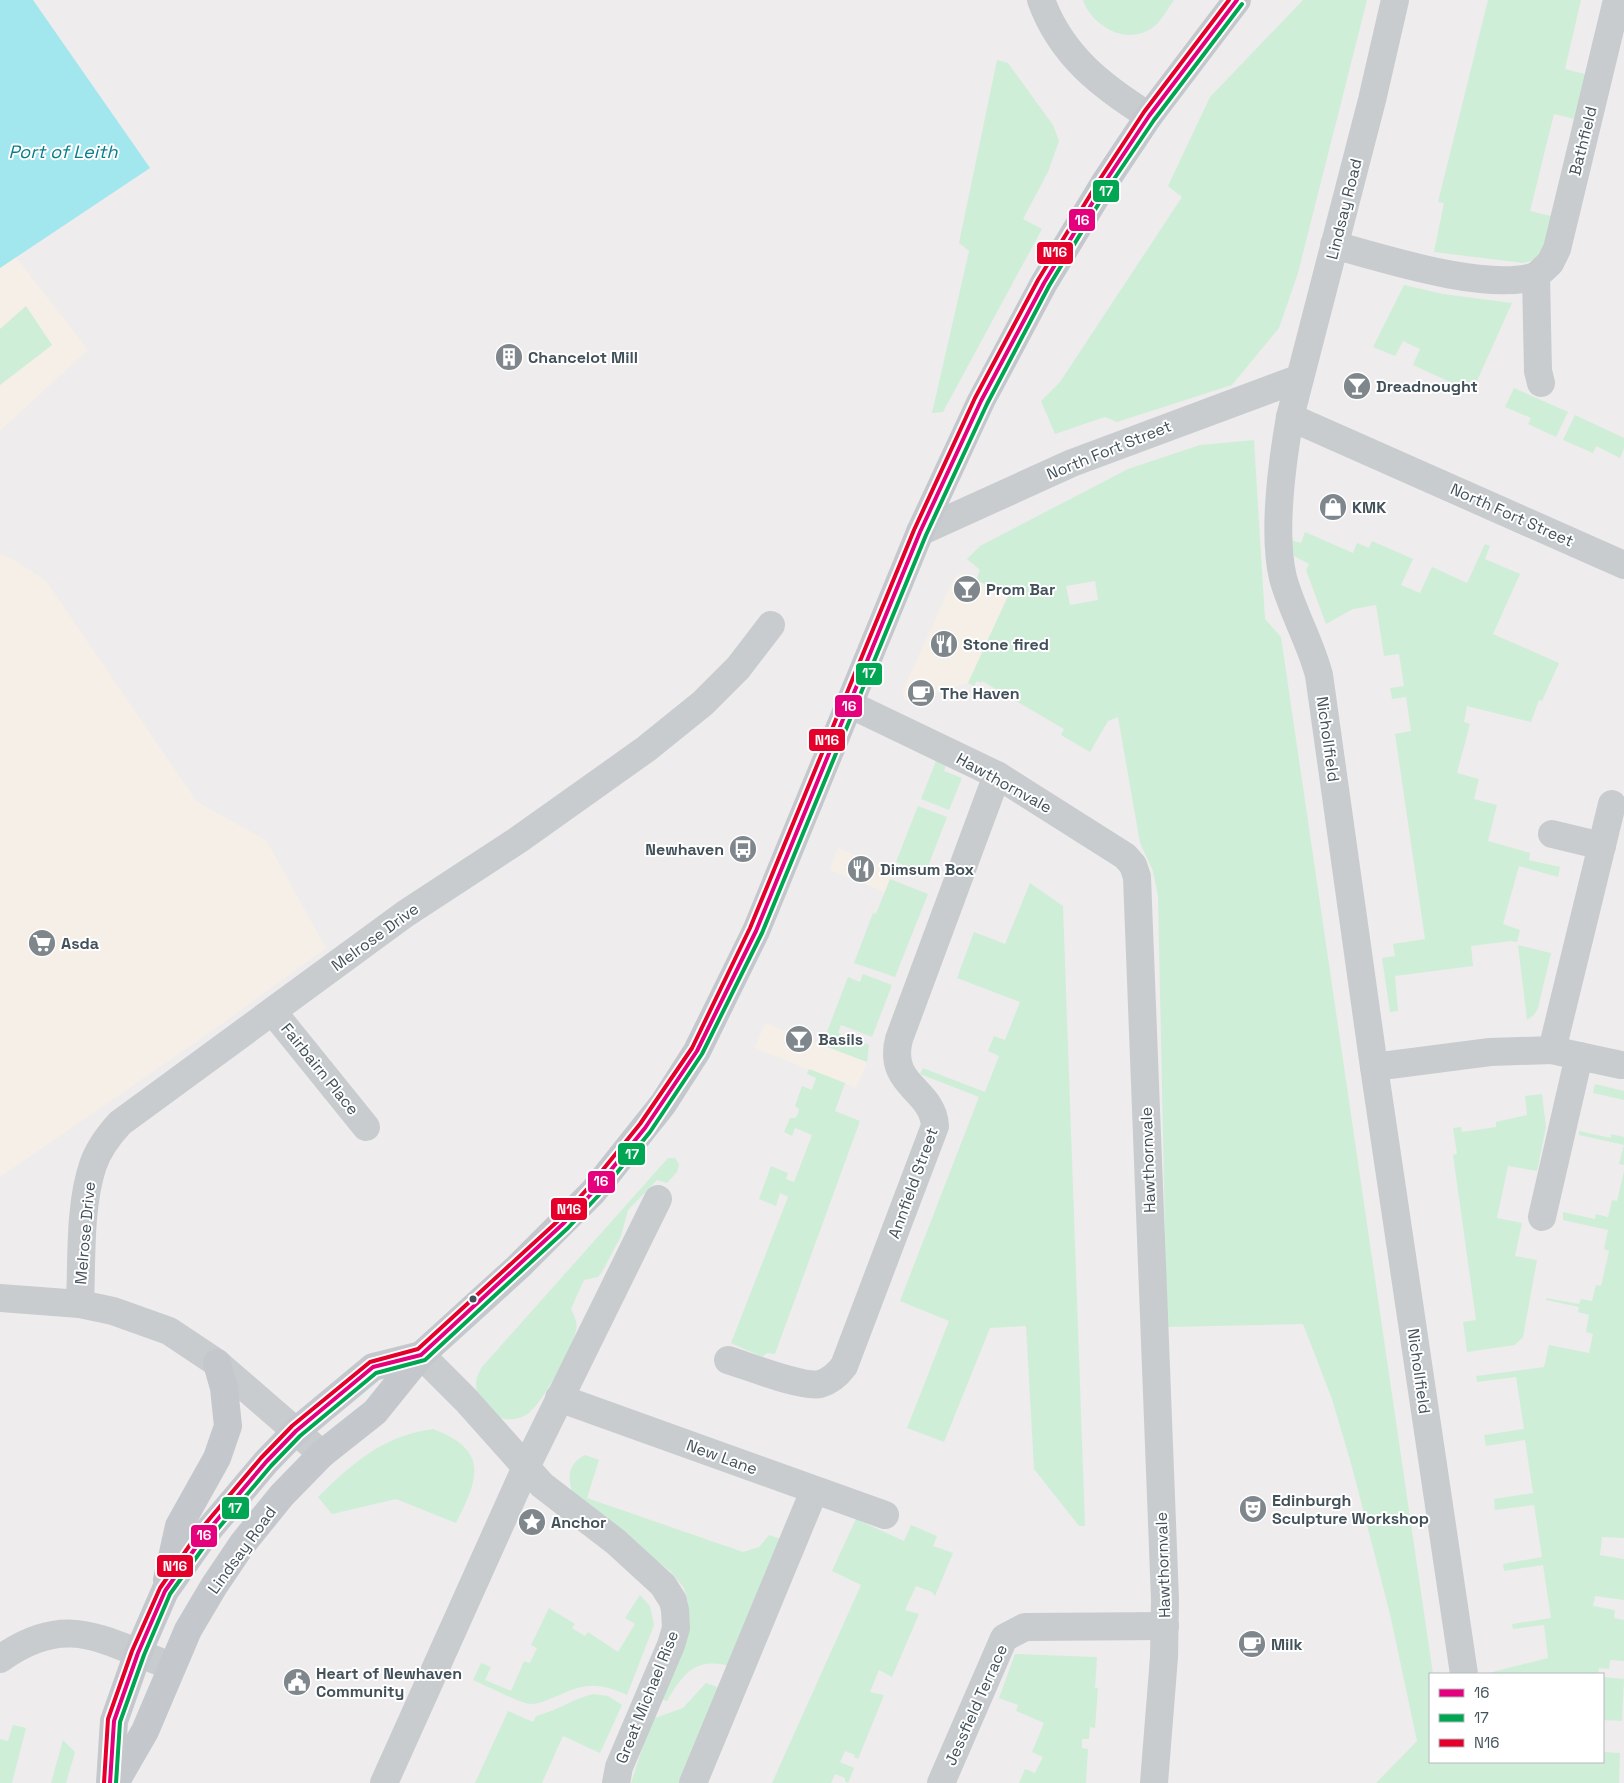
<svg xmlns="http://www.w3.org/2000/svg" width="1624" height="1783" viewBox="0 0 1624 1783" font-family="'Space Grotesk',sans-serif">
<rect width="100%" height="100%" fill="#eeeced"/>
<g fill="#f6efe7">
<polygon points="16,257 88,350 0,431 0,268"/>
<polygon points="0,554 16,561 46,581 197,802 266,840 326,948 212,1031 0,1177"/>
<polygon points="961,573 1008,596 968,683 904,701 903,690 954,578"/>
<polygon points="838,848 893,870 885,892 830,870"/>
<polygon points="765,1023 867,1062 856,1088 755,1048"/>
</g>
<g fill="#cfeed8" fill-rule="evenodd">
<path d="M 1083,0 L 1174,0 C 1168,8 1161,22 1152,28 C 1126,46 1092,26 1083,0 Z"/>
<polygon points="1303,0 1367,0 1298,273 1279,328 1232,385 1117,422 1105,417 1055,434 1041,401 1060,382 1182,197 1168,186 1210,97"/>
<path d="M 1488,0 L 1581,0 L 1565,69 L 1589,75 L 1579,120 L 1554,114 L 1530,211 L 1555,217 C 1550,238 1547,259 1523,263 L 1434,252 L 1444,203 L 1438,202 Z"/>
<polygon points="997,60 1008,63 1053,125 1059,141 1048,172 1023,219 1042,229 943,412 932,413 969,251 959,243"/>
<polygon points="1404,285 1443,294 1512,303 1472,392 1413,365 1420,349 1403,341 1395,356 1373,347"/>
<polygon points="26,306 52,345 0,385 0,329"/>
<polygon points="1514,388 1568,412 1556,437 1528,424 1531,418 1505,407"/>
<polygon points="1575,415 1624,438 1624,448 1620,458 1596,446 1593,453 1563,440"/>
<path d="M 1254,440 L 1265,619 L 1281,637 L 1433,1674 L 1430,1674 L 1430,1762 L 1603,1762 L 1603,1752 L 1620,1753 L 1619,1783 L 1376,1783 L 1417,1741 L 1390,1614 L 1352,1467 L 1332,1399 L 1303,1324 L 1167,1327 L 1158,896 L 1153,871 L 1140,843 L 1118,717 L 1108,721 L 1090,752 L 1061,735 L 1064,729 L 982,681 L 981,683 L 977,681 L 974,686 L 968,683 L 1008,596 L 976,580 L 980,570 L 967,559 L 980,546 L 1128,469 L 1200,445 ZM 1095,581 L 1098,600 L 1070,605 L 1066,586 Z"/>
<polygon points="1305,532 1353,553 1357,543 1369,548 1372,541 1413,559 1401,585 1420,593 1432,567 1467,583 1485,544 1490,546 1485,559 1520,574 1493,634 1559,663 1542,701 1539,700 1531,722 1467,706 1464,722 1470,724 1457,773 1479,779 1474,799 1497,805 1488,841 1530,853 1529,860 1560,867 1558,877 1519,866 1503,924 1520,930 1517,942 1511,941 1471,946 1473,966 1395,976 1398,1011 1390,1012 1382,958 1395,956 1393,944 1425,939 1395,734 1411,731 1406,697 1392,699 1390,688 1404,686 1399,654 1384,656 1376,605 1353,609 1326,624 1306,570 1309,564 1294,556 1291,540 1301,543"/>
<polygon points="936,761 946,765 944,771 962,778 949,810 921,799"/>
<polygon points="918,806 947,817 925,874 896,862"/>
<polygon points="890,879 928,894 895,977 854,963 873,913 876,914"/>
<polygon points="1030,883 1063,906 1085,1526 1079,1526 1034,1469 1026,1326 990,1328 944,1442 907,1428 949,1321 900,1301 979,1097 920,1074 923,1068 985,1092 999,1056 988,1051 994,1036 1005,1040 1020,1002 957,978 974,932 1005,944"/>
<polygon points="1518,945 1551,953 1538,1008 1534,1015 1527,1020"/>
<polygon points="863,974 892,985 872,1037 841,1025 838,1033 869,1045 867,1062 822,1045 848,977 860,982"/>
<polygon points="809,1069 845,1083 835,1111 860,1121 775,1354 767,1353 762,1357 731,1343 788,1197 780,1193 776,1206 759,1199 771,1166 788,1173 786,1179 794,1182 812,1135 795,1128 792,1136 784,1132 790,1118 795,1118 798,1114 799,1109 795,1106 802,1086 812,1090 816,1078 807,1074"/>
<polygon points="1595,1084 1624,1091 1624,1100 1593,1093"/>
<polygon points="1542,1094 1546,1127 1537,1171 1508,1166 1497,1218 1522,1223 1515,1256 1537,1260 1523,1337 1515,1345 1467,1352 1463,1322 1476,1320 1453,1155 1457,1154 1453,1128 1461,1127 1462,1132 1496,1127 1496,1122 1527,1115 1525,1096"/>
<polygon points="1579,1131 1611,1138 1611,1134 1624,1137 1624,1165 1619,1164 1624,1145 1579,1135"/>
<path d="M 668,1158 L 675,1158 L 679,1164 L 677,1172 L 667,1183 L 657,1180 L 628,1210 L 621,1236 L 602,1272 L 598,1277 L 584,1280 L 571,1309 C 575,1317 578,1323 576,1331 C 572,1349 541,1407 526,1415 C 517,1420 508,1420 499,1418 C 483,1402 467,1391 482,1367 Z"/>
<polygon points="1624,1171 1624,1538 1602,1537 1600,1555 1624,1559 1624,1600 1595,1596 1593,1606 1615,1610 1614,1618 1624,1620 1624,1661 1610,1660 1609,1669 1599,1668 1598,1674 1485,1674 1548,1658 1544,1625 1513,1629 1512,1624 1551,1618 1543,1565 1504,1571 1503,1564 1542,1557 1534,1505 1495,1510 1494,1499 1533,1493 1525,1440 1486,1446 1484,1435 1524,1429 1516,1377 1477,1382 1476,1376 1544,1367 1549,1345 1589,1353 1593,1334 1586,1332 1589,1315 1578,1312 1579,1307 1546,1300 1546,1298 1579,1304 1581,1299 1592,1301 1596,1285 1601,1286 1609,1251 1604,1249 1608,1230 1563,1220 1563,1212 1595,1219 1596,1214 1608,1217 1612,1200 1617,1201"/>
<path d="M 433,1429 C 488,1450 480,1477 456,1523 L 396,1499 L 332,1514 L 318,1497 C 353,1463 382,1436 433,1429 Z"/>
<path d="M 585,1455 L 599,1460 L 587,1498 L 743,1552 L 759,1547 L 769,1535 L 781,1539 L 729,1666 C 695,1657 683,1674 667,1701 L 659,1698 L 688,1627 L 688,1602 L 684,1588 L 670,1571 L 575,1498 C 567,1482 566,1464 585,1455 Z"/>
<polygon points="856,1519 904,1541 911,1525 937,1536 933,1546 953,1553 935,1596 932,1592 916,1586 905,1610 919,1614 892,1677 879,1670 870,1692 884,1695 858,1759 854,1757 855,1755 845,1751 840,1762 854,1768 848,1783 845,1781 845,1778 835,1774 831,1783 772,1783 861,1585 832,1571"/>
<path d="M 640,1595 L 650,1606 L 654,1625 L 627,1695 C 598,1682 586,1683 557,1696 C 549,1699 540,1704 531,1704 C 521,1704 485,1685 473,1680 L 481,1663 L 491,1667 L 485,1680 L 511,1691 L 524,1661 L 530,1663 L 537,1648 L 531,1645 L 549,1608 L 575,1624 L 572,1628 L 585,1636 L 588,1632 L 618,1652 L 635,1624 L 625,1618 Z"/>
<polygon points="1015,1654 1097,1657 1095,1688 1098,1688 1095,1728 1090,1727 1089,1739 1082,1739 1082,1748 1088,1749 1086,1783 1019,1783 1025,1769 1035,1773 1043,1757 1032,1752 1044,1723 1016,1711 1018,1705 999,1698"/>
<polygon points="1603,1677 1624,1679 1622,1721 1603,1720"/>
<polygon points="706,1683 720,1688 680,1783 631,1783 652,1719 683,1708"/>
<path d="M 593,1694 L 608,1696 L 622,1705 L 600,1753 L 563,1736 L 542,1783 L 475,1783 L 508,1711 L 533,1722 L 536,1716 C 556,1711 573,1699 593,1694 Z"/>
<polygon points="13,1725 26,1728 12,1783 0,1783 0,1739 8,1741"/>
<polygon points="63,1740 75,1752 66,1783 51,1783"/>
</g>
<polygon fill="#a2e6ee" points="0,0 33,0 150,168 0,268"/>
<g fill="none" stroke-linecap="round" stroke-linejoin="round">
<g stroke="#c8ccce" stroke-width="28">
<path d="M 1041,0 C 1061,55 1101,86 1149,116"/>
<path d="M 1395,0 L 1372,100 L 1290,417 C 1282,463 1272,532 1283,578 C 1292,611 1310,641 1319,675 L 1374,1067 L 1464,1674"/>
<path d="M 1334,245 C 1385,259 1487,292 1536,276"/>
<polyline points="1541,383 1538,371 1536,276 1550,263 1557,249 1617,0"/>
<polyline points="1290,417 1624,565"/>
<polyline points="920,532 1072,463 1300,378"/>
<polyline points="849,704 997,775 1125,856 1133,865 1137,877 1165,1600 1164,1657 1154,1783"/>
<polyline points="1552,834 1602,846"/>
<polyline points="273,1012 366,1127"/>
<polyline points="1579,1056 1621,1065"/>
<polyline points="1374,1067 1490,1052 1552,1050 1612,804"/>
<polyline points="1542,1217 1579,1056 1552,1050"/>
<polyline points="0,1298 80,1304 113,1311 169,1331 217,1363 322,1454"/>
<path d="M 80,1304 C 82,1261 79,1206 93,1165 C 98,1150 109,1135 120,1123 L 405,914 L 518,840 L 646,749 L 703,703 L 738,668 L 771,625"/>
<polyline points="421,1355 466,1400 542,1485 616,1542 663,1585 673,1601 675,1610 676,1628 671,1645 619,1767 616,1783"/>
<path d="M 728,1360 C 748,1366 802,1388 820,1384 C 831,1381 838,1374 844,1366 L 935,1126 C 933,1089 887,1086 899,1039 L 997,775"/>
<polyline points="559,1398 885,1515"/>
<path d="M 0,1659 C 67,1611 103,1641 171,1666"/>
<polyline points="384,1783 526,1467 658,1199"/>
<polyline points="693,1783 814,1491"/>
<polyline points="941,1783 1004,1638 1025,1627 1165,1626"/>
</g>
<g stroke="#c4c8cc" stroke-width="28">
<polyline points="167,1580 179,1526 217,1458 228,1426 224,1388 217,1363"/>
<polyline points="110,1783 114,1721 138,1653 165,1591 206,1533 266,1462 296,1431 373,1367 421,1355"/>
<polyline points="115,1783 145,1731 188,1630 214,1586 243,1543 282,1495 322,1454 375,1412 421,1355 518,1267 593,1192 663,1104 697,1051 756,931 920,532 981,401 1044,283 1105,182 1149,116 1237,0"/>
</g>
<defs>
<polyline id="bus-1" points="110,1783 114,1721 138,1653 165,1591 206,1533 266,1462 296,1431 373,1367 421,1355 564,1223 593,1192 645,1128 697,1051 756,931 920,532 981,401 1044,283 1105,182 1149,116 1237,0"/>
<polyline id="bus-2" points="116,1783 120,1722 144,1655 170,1594 211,1537 271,1466 300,1436 376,1373 425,1360 568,1228 598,1196 650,1132 702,1054 762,933 926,535 987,404 1049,286 1110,185 1154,120 1242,4"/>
<polyline id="bus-3" points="104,1783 108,1719 132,1651 160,1588 201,1529 261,1458 292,1426 370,1362 418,1349 560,1219 588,1188 640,1124 692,1048 750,928 914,530 975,398 1038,280 1100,179 1144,112 1229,0"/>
</defs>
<use href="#bus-1" stroke="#fff" stroke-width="8"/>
<use href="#bus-2" stroke="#fff" stroke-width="8"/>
<use href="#bus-3" stroke="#fff" stroke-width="8"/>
<use href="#bus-1" stroke="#e5007d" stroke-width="4"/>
<use href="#bus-2" stroke="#00a651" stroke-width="4"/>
<use href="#bus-3" stroke="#e4002b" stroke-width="4"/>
</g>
<defs>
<symbol id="building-disc" viewBox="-11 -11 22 22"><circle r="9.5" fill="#7f878d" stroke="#fff"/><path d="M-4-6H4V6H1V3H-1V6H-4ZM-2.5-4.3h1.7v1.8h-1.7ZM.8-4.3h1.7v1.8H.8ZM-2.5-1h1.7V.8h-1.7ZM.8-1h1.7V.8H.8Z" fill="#fff"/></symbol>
<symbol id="bar-disc" viewBox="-11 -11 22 22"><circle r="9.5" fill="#7f878d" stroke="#fff"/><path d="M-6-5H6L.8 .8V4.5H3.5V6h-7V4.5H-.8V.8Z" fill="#fff"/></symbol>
<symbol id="shop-disc" viewBox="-11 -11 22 22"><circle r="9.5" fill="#7f878d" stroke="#fff"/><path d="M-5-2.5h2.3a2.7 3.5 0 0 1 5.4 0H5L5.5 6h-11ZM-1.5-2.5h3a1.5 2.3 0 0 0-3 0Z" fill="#fff"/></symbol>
<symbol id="restaurant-disc" viewBox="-11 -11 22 22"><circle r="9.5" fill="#7f878d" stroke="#fff"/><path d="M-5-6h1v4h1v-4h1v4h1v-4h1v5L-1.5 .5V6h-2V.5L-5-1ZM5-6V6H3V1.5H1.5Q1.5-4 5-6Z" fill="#fff"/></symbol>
<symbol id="cafe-disc" viewBox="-11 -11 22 22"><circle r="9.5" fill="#7f878d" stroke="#fff"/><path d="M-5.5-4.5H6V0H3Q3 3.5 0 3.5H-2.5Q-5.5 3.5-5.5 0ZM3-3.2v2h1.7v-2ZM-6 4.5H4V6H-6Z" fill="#fff"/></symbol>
<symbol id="bus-disc" viewBox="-11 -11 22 22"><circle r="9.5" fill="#7f878d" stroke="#fff"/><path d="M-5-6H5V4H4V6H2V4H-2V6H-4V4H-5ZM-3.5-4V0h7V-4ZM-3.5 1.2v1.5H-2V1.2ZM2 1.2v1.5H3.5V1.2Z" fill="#fff"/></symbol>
<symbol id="supermarket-disc" viewBox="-11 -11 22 22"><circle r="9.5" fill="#7f878d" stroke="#fff"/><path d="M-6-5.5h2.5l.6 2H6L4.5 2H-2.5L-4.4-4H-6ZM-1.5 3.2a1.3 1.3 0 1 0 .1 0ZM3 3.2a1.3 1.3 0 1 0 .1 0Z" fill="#fff"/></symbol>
<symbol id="theatre-disc" viewBox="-11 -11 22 22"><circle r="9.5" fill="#7f878d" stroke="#fff"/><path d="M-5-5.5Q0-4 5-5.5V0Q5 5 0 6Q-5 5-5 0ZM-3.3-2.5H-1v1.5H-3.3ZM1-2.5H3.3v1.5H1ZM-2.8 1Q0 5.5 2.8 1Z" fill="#fff"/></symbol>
<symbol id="sight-disc" viewBox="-11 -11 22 22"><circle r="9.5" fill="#7f878d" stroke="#fff"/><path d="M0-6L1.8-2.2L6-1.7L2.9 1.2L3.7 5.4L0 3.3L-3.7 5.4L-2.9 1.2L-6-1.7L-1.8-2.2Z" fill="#fff"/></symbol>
<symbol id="civic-disc" viewBox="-11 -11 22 22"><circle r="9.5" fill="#7f878d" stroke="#fff"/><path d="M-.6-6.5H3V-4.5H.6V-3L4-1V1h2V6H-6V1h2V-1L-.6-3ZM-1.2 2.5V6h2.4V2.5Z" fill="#fff"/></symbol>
</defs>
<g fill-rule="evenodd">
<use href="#building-disc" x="493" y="341" width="32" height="32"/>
<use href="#bar-disc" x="1341" y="370" width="32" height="32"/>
<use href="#shop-disc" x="1317" y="491" width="32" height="32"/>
<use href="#bar-disc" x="951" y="573" width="32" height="32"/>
<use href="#restaurant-disc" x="928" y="628" width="32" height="32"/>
<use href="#cafe-disc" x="905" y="677" width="32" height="32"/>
<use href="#bus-disc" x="727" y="833" width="32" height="32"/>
<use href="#restaurant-disc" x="845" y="853" width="32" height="32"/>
<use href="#supermarket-disc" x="26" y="927" width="32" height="32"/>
<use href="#bar-disc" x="783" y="1023" width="32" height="32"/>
<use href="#theatre-disc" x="1237" y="1493" width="32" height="32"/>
<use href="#sight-disc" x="516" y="1506" width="32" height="32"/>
<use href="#cafe-disc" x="1236" y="1628" width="32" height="32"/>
<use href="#civic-disc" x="281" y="1666" width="32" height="32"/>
</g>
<circle fill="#43515a" stroke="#fff" stroke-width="2" cx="473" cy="1299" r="4.5"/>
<g text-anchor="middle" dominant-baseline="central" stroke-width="4" stroke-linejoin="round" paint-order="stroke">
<g font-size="16" fill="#43515a" stroke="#fff">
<text transform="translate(1583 141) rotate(-76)">Bathfield</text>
<text transform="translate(1344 209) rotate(-76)">Lindsay Road</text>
<text transform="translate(1109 450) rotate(-22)">North Fort Street</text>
<text transform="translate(1512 515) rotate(24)">North Fort Street</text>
<text transform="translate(1328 739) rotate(82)">Nichollfield</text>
<text transform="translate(1004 783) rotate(29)">Hawthornvale</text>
<text transform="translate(375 937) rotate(-36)">Melrose Drive</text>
<text transform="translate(320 1069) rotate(51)">Fairbairn Place</text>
<text transform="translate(1148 1160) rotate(-92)">Hawthornvale</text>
<text transform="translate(913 1183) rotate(-70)">Annfield Street</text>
<text transform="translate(85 1233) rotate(-85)">Melrose Drive</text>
<text transform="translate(1419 1371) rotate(82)">Nichollfield</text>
<text transform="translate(722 1457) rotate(20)">New Lane</text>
<text transform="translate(242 1550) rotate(-54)">Lindsay Road</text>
<text transform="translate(1163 1565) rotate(-92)">Hawthornvale</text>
<text transform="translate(647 1697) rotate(-68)">Great Michael Rise</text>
<text transform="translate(976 1705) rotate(-66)">Jessfield Terrace</text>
</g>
<g font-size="16" font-weight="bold" fill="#43515a" stroke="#fff" text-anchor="start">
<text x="528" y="357">Chancelot Mill</text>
<text x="1376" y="386">Dreadnought</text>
<text x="1352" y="507">KMK</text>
<text x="986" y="589">Prom Bar</text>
<text x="963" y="644">Stone fired</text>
<text x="940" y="693">The Haven</text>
<text x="724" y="849" text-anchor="end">Newhaven</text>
<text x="880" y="869">Dimsum Box</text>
<text x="61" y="943">Asda</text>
<text x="818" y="1039">Basils</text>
<text x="1272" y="1500">Edinburgh<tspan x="1272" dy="18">Sculpture Workshop</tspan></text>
<text x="551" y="1522">Anchor</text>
<text x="1271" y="1644">Milk</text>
<text x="316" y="1673">Heart of Newhaven<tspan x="316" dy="18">Community</tspan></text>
</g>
<g font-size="18" font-style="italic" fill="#087d8b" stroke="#fff">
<text x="63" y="151">Port of Leith</text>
</g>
</g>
<g stroke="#fff" stroke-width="2">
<rect x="1092" y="179" width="28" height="24" rx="5" fill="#00a651"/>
<rect x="1068" y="208" width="28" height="24" rx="5" fill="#e5007d"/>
<rect x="1036" y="241" width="38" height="24" rx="5" fill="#e4002b"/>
<rect x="855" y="662" width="28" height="24" rx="5" fill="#00a651"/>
<rect x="834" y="694" width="29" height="24" rx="5" fill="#e5007d"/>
<rect x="808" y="728" width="38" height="24" rx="5" fill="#e4002b"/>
<rect x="617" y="1142" width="29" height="24" rx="5" fill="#00a651"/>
<rect x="587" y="1170" width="29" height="24" rx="5" fill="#e5007d"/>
<rect x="550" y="1197" width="38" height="24" rx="5" fill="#e4002b"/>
<rect x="221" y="1496" width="29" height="24" rx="5" fill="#00a651"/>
<rect x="190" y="1524" width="28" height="24" rx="5" fill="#e5007d"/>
<rect x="156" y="1554" width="38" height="24" rx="5" fill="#e4002b"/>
</g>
<g font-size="14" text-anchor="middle" font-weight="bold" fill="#fff">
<text x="1106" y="196">17</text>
<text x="1082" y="225">16</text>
<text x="1055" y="257">N16</text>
<text x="869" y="678">17</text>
<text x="849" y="711">16</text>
<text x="827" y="745">N16</text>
<text x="632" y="1159">17</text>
<text x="601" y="1186">16</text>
<text x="569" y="1214">N16</text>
<text x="235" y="1513">17</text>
<text x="204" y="1540">16</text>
<text x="175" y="1571">N16</text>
</g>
<rect x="1429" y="1673" width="175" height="90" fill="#ffffff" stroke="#b4b9bd"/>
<rect x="1439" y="1689" width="25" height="8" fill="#e5007d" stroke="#b4b9bd"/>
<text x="1474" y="1698" font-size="15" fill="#43515a">16</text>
<rect x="1439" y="1714" width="25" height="8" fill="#00a651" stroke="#b4b9bd"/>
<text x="1474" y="1723" font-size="15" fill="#43515a">17</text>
<rect x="1439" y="1739" width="25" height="8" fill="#e4002b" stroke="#b4b9bd"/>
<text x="1474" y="1748" font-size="15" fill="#43515a">N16</text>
</svg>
